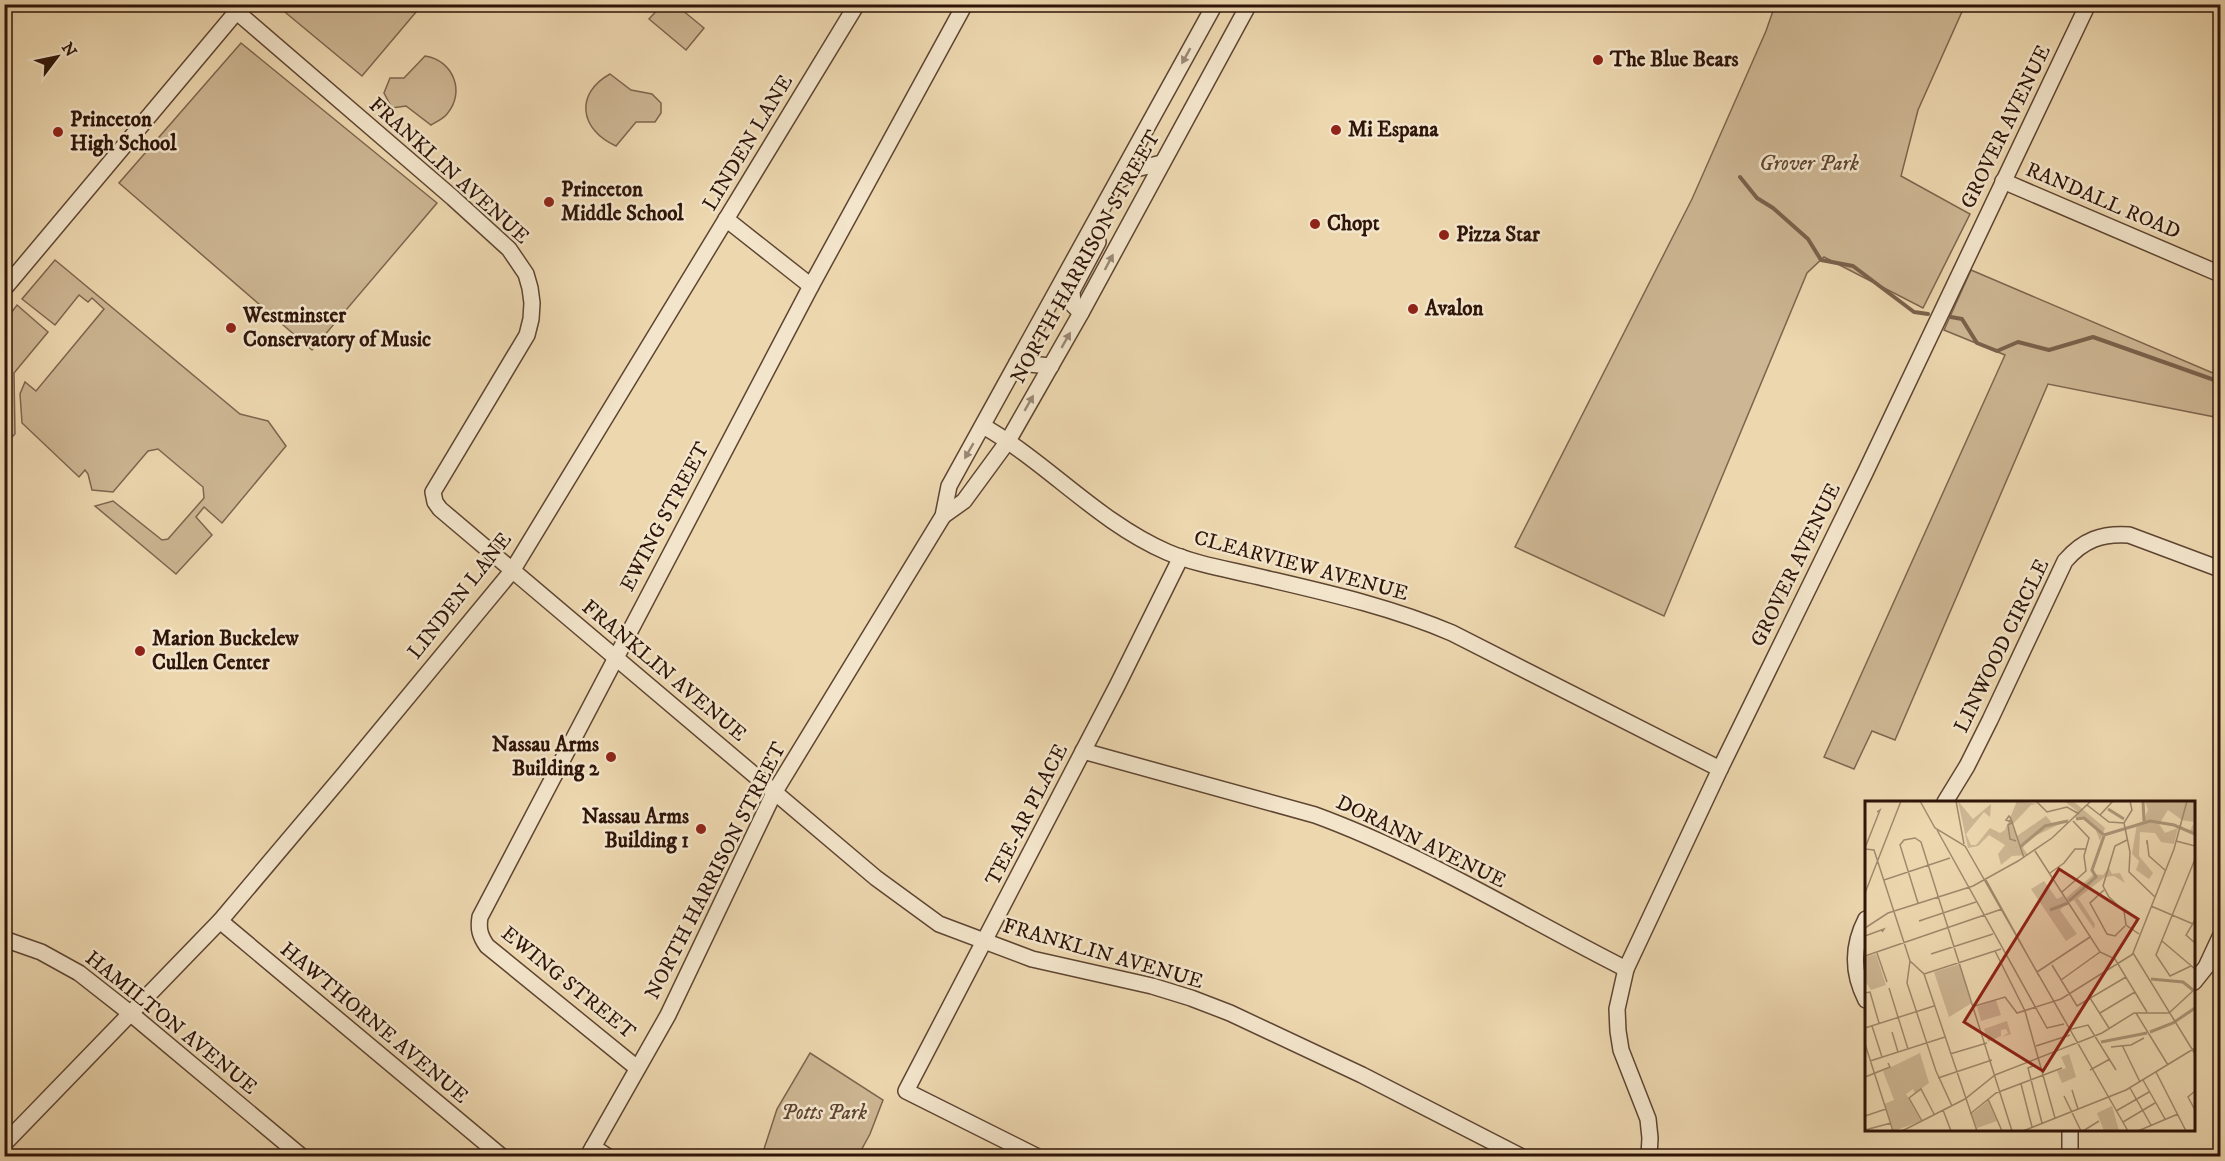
<svg xmlns="http://www.w3.org/2000/svg" width="2225" height="1161" viewBox="0 0 2225 1161" font-family="'IM FELL DW Pica',serif">
<rect width="100%" height="100%" fill="#edd7af"/>
<filter id="stains"><feTurbulence type="fractalNoise" baseFrequency=".00333" numOctaves="4"/><feColorMatrix values="0 0 0 0 .2 0 0 0 0 .09 0 0 0 0 .02 0 0 0 .5 -.17"/></filter>
<radialGradient id="worn" r=".72"><stop offset=".6" stop-color="#630" stop-opacity="0"/><stop offset="1" stop-color="#630" stop-opacity=".3"/></radialGradient>
<g fill="#cdb693" stroke="#7e654e" stroke-width="1.5">
<polygon points="283,5 283,4 422,5 362,76 280,8"/>
<polygon points="662,5 676,5 704,28 686,50 649,19"/>
<polygon points="1775,5 1965,5 1918,110 1901,176 1970,214 1923,308 1824,257 1807,273 1664,616 1515,547 1692,199 1766,31"/>
<polygon points="241,43 437,203 312,350 119,183"/>
<path d="M 425,56 C 453,60 466,92 447,114 C 443,119 436,122 431,125 L 406,106 L 392,108 L 384,93 L 390,78 L 404,78 Z"/>
<path d="M 610,74 L 631,90 L 652,94 L 661,103 L 661,113 L 655,122 L 636,122 L 616,146 C 580,130 574,94 610,74 Z"/>
<polygon points="55,260 240,414 268,421 286,446 222,523 204,507 196,517 212,535 176,574 95,506 113,501 162,540 168,539 204,498 203,487 158,449 148,451 113,492 92,490 88,474 85,470 79,477 22,423 20,394 25,382 36,391 104,309 92,298 88,302 79,295 55,325 22,299"/>
<polygon points="1971,270 2220,376 2220,418 2048,384 1895,740 1872,731 1854,769 1824,757 2005,355 1944,330"/>
<polygon points="17,305 48,332 14,373 15,434 10,439 4,434 5,321"/>
<polygon points="810,1053 883,1100 870,1134 858,1156 768,1156 763,1152 777,1109"/>
</g>
<g fill="none" stroke-linecap="round" stroke-linejoin="round">
<g stroke="#7a614b" stroke-width="4">
<polyline points="1740,177 1757,198 1773,208 1808,239 1821,260 1853,266 1914,312 1928,314"/>
<polyline points="1951,317 1962,319 1977,343 1997,351 2018,342 2049,350 2093,337 2220,382"/>
</g>
<defs>
<g id="minor">
<polyline points="237,12 453,198 509,249 526,274 530,288 532,303 531,319 527,335 433,492 435,502 440,509 876,878 939,924 1032,959 1152,986 1191,998 1230,1013 1362,1075 1520,1156"/>
<polyline points="1122,179 1131,170 1162,163"/>
<polyline points="2003,181 2220,274"/>
<polyline points="726,219 811,286"/>
<polyline points="4,289 243,4"/>
<polyline points="1081,313 1073,305 1072,291 1098,242 1093,226"/>
<polyline points="1017,363 1051,366"/>
<path d="M 983,426 C 1048,463 1098,522 1167,552 C 1197,565 1232,570 1264,578 C 1328,593 1391,607 1452,633 L 1720,769"/>
<polyline points="943,516 964,501 1008,441 1081,313 1249,4"/>
<path d="M 1083,751 L 1315,815 C 1424,855 1523,917 1626,969"/>
<path d="M 1945,802 L 1967,766 L 1990,720 L 2065,561 C 2083,540 2102,533 2129,535 L 2220,569"/>
<path d="M 1866,919 C 1852,946 1852,973 1866,1000"/>
<polyline points="220,921 501,1156"/>
<polyline points="4,939 41,952 79,973 130,1013 301,1156"/>
<polyline points="2194,982 2206,967 2220,937"/>
<path d="M 637,1068 L 487,946 C 480,936 478,929 480,917 L 811,286 L 965,4"/>
<polyline points="4,1144 220,921 345,773 512,571 857,4"/>
<polyline points="593,1147 607,1156"/>
<polyline points="588,1156 668,1015 774,793 943,516 949,486 1215,4"/>
<polyline points="1036,1156 906,1091 1117,686 1181,557"/>
<polyline points="1649,1156 1650,1138 1648,1119 1621,1050 1618,1031 1617,1009 1626,969 1720,769 1865,473 2088,4"/>
<polyline points="2070,1156 2070,1130"/>
</g>
</defs>
<use href="#minor" stroke="#5e4532" stroke-width="18"/>
<use href="#minor" stroke="#f3e5cb" stroke-width="15"/>
</g>
<defs><path id="oneway-solid" d="M-6-.8H1V-3.2L6.5 0L1 3.2V.8H-6Z" transform="scale(1.5)"/></defs>
<g fill="#9a8774">
<use href="#oneway-solid" transform="translate(1186 56) rotate(119)"/>
<use href="#oneway-solid" transform="translate(1109 262) rotate(-62)"/>
<use href="#oneway-solid" transform="translate(1066 340) rotate(-60)"/>
<use href="#oneway-solid" transform="translate(1029 403) rotate(-60)"/>
<use href="#oneway-solid" transform="translate(969 451) rotate(120)"/>
</g>
<g fill="#8f2418" stroke="#f3e5cb" stroke-width="2">
<circle cx="1598" cy="60" r="6"/>
<circle cx="1336" cy="130" r="6"/>
<circle cx="58" cy="132" r="6"/>
<circle cx="549" cy="202" r="6"/>
<circle cx="1315" cy="224" r="6"/>
<circle cx="1444" cy="235" r="6"/>
<circle cx="1413" cy="309" r="6"/>
<circle cx="231" cy="328" r="6"/>
<circle cx="140" cy="651" r="6"/>
<circle cx="611" cy="757" r="6"/>
<circle cx="701" cy="829" r="6"/>
</g>
<g text-anchor="middle" dominant-baseline="central" stroke-width="5" stroke-linejoin="round" paint-order="stroke">
<g font-size="21" font-weight="bold" fill="#2e1409" stroke="#f3e5cb" text-anchor="start">
<text x="1610" y="60">The Blue Bears</text>
<text x="70" y="120">Princeton<tspan x="70" dy="24">High School</tspan></text>
<text x="1348" y="130">Mi Espana</text>
<text x="561" y="190">Princeton<tspan x="561" dy="24">Middle School</tspan></text>
<text x="1327" y="224">Chopt</text>
<text x="1456" y="235">Pizza Star</text>
<text x="1425" y="309">Avalon</text>
<text x="243" y="316">Westminster<tspan x="243" dy="24">Conservatory of Music</tspan></text>
<text x="152" y="639">Marion Buckelew<tspan x="152" dy="24">Cullen Center</tspan></text>
<text x="599" y="745" text-anchor="end">Nassau Arms<tspan x="599" dy="24">Building 2</tspan></text>
<text x="689" y="817" text-anchor="end">Nassau Arms<tspan x="689" dy="24">Building 1</tspan></text>
</g>
<g font-size="21" fill="#2e1409" stroke="#f3e5cb">
<text transform="translate(2006 127) rotate(-64)">GROVER AVENUE</text>
<text transform="translate(748 143) rotate(-59)">LINDEN LANE</text>
<text transform="translate(449 171) rotate(42)">FRANKLIN AVENUE</text>
<text transform="translate(2103 201) rotate(23)">RANDALL ROAD</text>
<text transform="translate(1086 257) rotate(-61)">NORTH HARRISON STREET</text>
<text transform="translate(665 517) rotate(-62)">EWING STREET</text>
<text transform="translate(1796 565) rotate(-64)">GROVER AVENUE</text>
<text transform="translate(1301 566) rotate(15)">CLEARVIEW AVENUE</text>
<text transform="translate(460 596) rotate(-52)">LINDEN LANE</text>
<text transform="translate(2002 646) rotate(-64)">LINWOOD CIRCLE</text>
<text transform="translate(664 671) rotate(40)">FRANKLIN AVENUE</text>
<text transform="translate(1027 815) rotate(-63)">TEE-AR PLACE</text>
<text transform="translate(1421 842) rotate(26)">DORANN AVENUE</text>
<text transform="translate(716 871) rotate(-63)">NORTH HARRISON STREET</text>
<text transform="translate(1103 954) rotate(16)">FRANKLIN AVENUE</text>
<text transform="translate(568 983) rotate(39)">EWING STREET</text>
<text transform="translate(171 1023) rotate(39)">HAMILTON AVENUE</text>
<text transform="translate(374 1023) rotate(40)">HAWTHORNE AVENUE</text>
</g>
<g font-size="21" font-style="italic" fill="#5e4532" stroke="#f3e5cb">
<text x="1809" y="164">Grover Park</text>
<text x="824" y="1113">Potts Park</text>
</g>
</g>
<g transform="translate(1865 801)">
<rect width="330" height="330" fill="#edd7af"/>
<path d="M 93,0 L 108,18 L 126,3 L 125,16 L 119,11 L 101,33 L 106,44 L 111,44 L 125,27 L 135,32 L 140,29 L 152,0 L 173,3 L 166,4 L 147,24 L 152,35 L 181,15 L 187,22 L 205,18 L 162,39 L 158,47 L 163,54 L 147,55 L 136,64 L 133,53 L 140,44 L 124,34 L 113,45 L 103,47 ZM 199,0 L 208,0 L 240,27 L 235,40 L 230,27 L 220,17 L 210,17 L 212,10 ZM 280,0 L 330,0 L 330,33 L 325,30 L 329,21 L 317,19 L 303,9 L 294,23 L 300,32 L 313,27 L 309,43 L 296,41 L 290,32 L 275,31 L 274,55 L 288,72 L 284,78 L 271,69 L 274,60 L 267,53 L 272,23 L 278,20 L 283,9 ZM 244,67 L 247,73 L 255,72 L 260,82 L 249,75 L 240,76 L 213,97 L 230,123 L 229,128 L 209,99 L 204,102 L 201,97 L 229,73 L 238,74 ZM 179,80 L 192,98 L 198,95 L 202,102 L 195,109 L 212,133 L 201,140 L 166,88 ZM 11,153 L 21,184 L 6,189 L 0,180 L 0,156 ZM 95,163 L 107,202 L 84,216 L 69,171 ZM 131,199 L 136,214 L 116,220 L 112,206 ZM 142,220 L 146,233 L 137,236 L 143,232 L 141,228 L 136,229 L 136,235 L 123,241 L 119,228 ZM 55,252 L 64,282 L 50,292 L 48,288 L 41,293 L 56,320 L 29,330 L 19,303 L 29,299 L 18,270 ZM 204,253 L 211,276 L 197,282 L 192,270 L 201,267 L 196,256 ZM 123,300 L 132,320 L 112,327 L 107,313 ZM 247,305 L 254,330 L 239,330 L 232,312 Z" fill="#cdb693"/>
<path fill="none" stroke="#ac9577" stroke-width="3" d="M 278,0 L 279,20M 243,8 L 259,18M 211,18 L 219,17 L 239,34M 239,34 L 285,20 L 309,24 L 330,33M 155,46 L 180,25 L 203,20M 204,100 L 231,76 L 227,69 L 239,35M 185,109 L 203,102M 286,178 L 318,181 L 328,189M 285,231 L 308,222 L 330,207M 236,241 L 282,232"/>
<path fill="none" stroke="#a1896d" stroke-width="1.5" d="M 55,0 L 70,27 L 100,45 L 263,330M 91,0 L 99,43M 171,0 L 182,11 L 202,6 L 214,13M 322,0 L 309,48 L 268,152 L 330,253M 222,4 L 244,21 L 259,22 L 267,9 L 265,0M 235,14 L 248,0M 144,15 L 145,16 L 147,21 L 141,19 ZM 147,21 L 159,57M 148,21 L 143,24 L 145,38 L 151,40M 259,22 L 265,51 L 264,71 L 290,96M 72,29 L 182,227 L 199,223M 262,39 L 250,45 L 238,85 L 244,96 L 259,110 L 261,124 L 274,133M 311,40 L 330,45M 282,43 L 282,39 L 284,55 L 301,70M 0,47 L 15,9 L 12,11M 0,48 L 9,49 L 45,160 L 42,182 L 71,270 L 87,305M 170,50 L 235,151 L 250,158 L 282,211M 185,72 L 199,62 L 210,48 L 221,48M 19,79 L 85,57M 121,79 L 174,175M 239,89 L 225,102 L 242,133 L 250,135 L 260,125M 197,91 L 221,70 L 219,55 L 224,37 L 208,20M 0,92 L 36,0M 53,102 L 35,44 L 39,39 L 50,37 L 56,41 L 147,330M 286,105 L 328,123M 58,119 L 54,120 L 111,101M 330,119 L 321,134 L 330,142M 0,127 L 23,112 L 108,85 L 153,60 L 187,37 L 226,0M 0,135 L 19,128 L 17,131M 297,140 L 330,168M 130,150 L 160,210 L 190,317M 12,152 L 22,181M 69,152 L 66,153 L 128,133M 0,155 L 137,108M 45,160 L 59,173 L 112,330M 187,164 L 212,205 L 261,176M 326,165 L 305,175 L 291,154 L 330,58M 172,171 L 225,136M 59,173 L 136,148M 196,179 L 235,151M 24,187 L 43,248M 0,192 L 5,191 L 14,222M 225,197 L 244,227M 110,205 L 140,196 L 152,212 L 196,198 L 268,153M 235,212 L 270,191M 271,212 L 303,264M 7,225 L 17,256M 0,227 L 69,205M 203,229 L 223,224 L 251,269M 27,231 L 33,251M 0,243 L 28,330M 257,244 L 275,281M 171,245 L 205,234M 246,246 L 266,244 L 279,237M 85,253 L 122,242M 5,260 L 80,236M 168,265 L 163,267 L 177,322M 225,269 L 245,258M 291,271 L 321,330M 0,276 L 25,266 L 23,262M 73,277 L 127,259M 278,279 L 300,318M 156,283 L 167,326M 265,287 L 286,324M 207,289 L 213,308M 330,290 L 323,296 L 330,309M 199,295 L 216,330M 123,298 L 137,330M 78,309 L 86,330M 251,310 L 284,291M 105,313 L 131,292 L 197,267M 0,315 L 21,308M 57,320 L 44,297 L 56,288 L 69,313M 258,321 L 290,302M 0,329 L 26,322M 37,330 L 100,298 L 130,274 L 237,232 L 269,212 L 304,212 L 330,188M 158,330 L 261,289 L 330,247M 218,330 L 234,320M 273,330 L 313,313"/>
<path fill="#8f2418" fill-opacity="0.15" stroke="#8f2418" stroke-width="3" d="M 194,68 L 273,118 L 178,270 L 99,221 Z"/>
<rect width="330" height="330" fill="none" stroke="#2e1409" stroke-width="3"/>
</g>
<rect width="2225" height="1161" fill="none" stroke="#edd7af" stroke-width="24"/>
<rect x="6" y="6" width="2213" height="1149" fill="none" stroke="#2e1409" stroke-width="3"/>
<rect x="12" y="12" width="2201" height="1137" fill="none" stroke="#2e1409" stroke-width="1.5"/>
<g transform="translate(57 57) rotate(58)" stroke="#f3e5cb" stroke-width="4.5" paint-order="stroke">
<path d="M0-4.5L10 22L0 15L-10 22Z" fill="#2e1409"/>
<text y="-9" font-size="16" font-weight="bold" text-anchor="middle" fill="#2e1409">N</text>
</g>
<rect width="100%" height="100%" filter="url(#stains)"/>
<rect width="100%" height="100%" fill="url(#worn)"/>
</svg>
